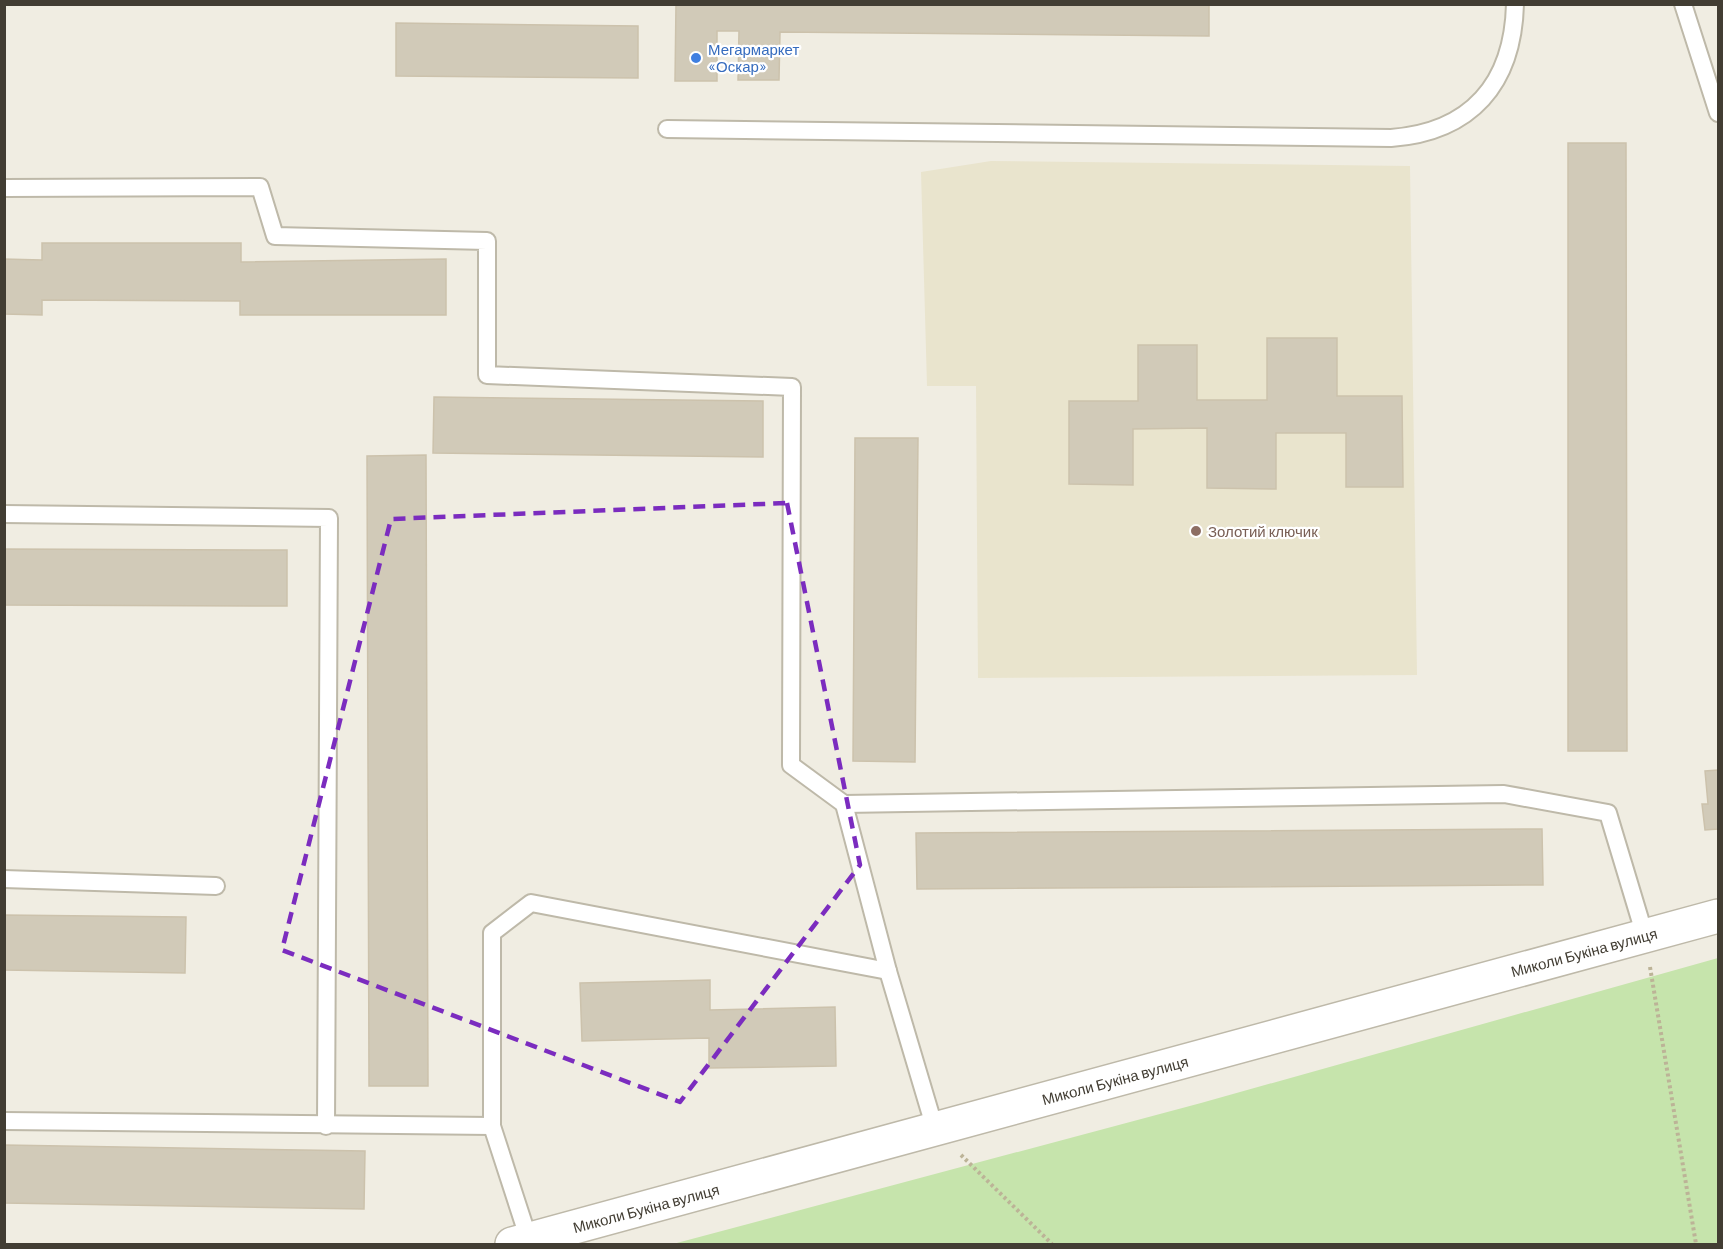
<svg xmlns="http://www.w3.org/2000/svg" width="1723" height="1249" viewBox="0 0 1723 1249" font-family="Barlow,sans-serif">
<rect width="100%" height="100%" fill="#f0ede2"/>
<polygon fill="#e9e4cd" points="991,161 1410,166 1417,675 978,678 976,386 927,386 921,172"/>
<polygon fill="#c6e4ac" points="1718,958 1718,1244 673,1244 1201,1103"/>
<g fill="#d1cab8" stroke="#ccc2ac" stroke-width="1.5">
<polygon points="676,4 1209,4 1209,36 780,32 779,80 738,80 739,31 717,31 717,81 675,81"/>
<polygon points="396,23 638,26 638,78 396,76"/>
<polygon points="1568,143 1626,143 1627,751 1568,751"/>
<polygon points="42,243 241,243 241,262 446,259 446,315 240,315 240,301 42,300 42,315 4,314 4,259 42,260"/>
<polygon points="1267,338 1337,338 1337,396 1402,396 1403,487 1346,487 1346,433 1276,433 1276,489 1207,488 1207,428 1133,429 1133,485 1069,484 1069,401 1138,401 1138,345 1197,345 1197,400 1267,400"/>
<polygon points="434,397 763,401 763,457 433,453"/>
<polygon points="855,438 918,438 915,762 853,761"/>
<polygon points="426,455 428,1086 369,1086 367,456"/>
<polygon points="4,549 287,550 287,606 4,605"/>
<polygon points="1718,770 1718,829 1705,830 1702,804 1708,804 1705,771"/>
<polygon points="1542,829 1543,885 917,889 916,833"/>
<polygon points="4,915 186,917 185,973 4,970"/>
<polygon points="710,980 710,1010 835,1007 836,1066 709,1068 709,1038 582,1041 580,983"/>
<polygon points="4,1145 365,1151 364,1209 4,1203"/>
</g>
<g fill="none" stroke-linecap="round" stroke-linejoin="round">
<defs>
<g id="service">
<polyline points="1683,4 1718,113"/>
<path d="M 667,129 L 1391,138 C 1471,132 1513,84 1515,4"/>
<polyline points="4,188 260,187 275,236 487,241 487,375 792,387 791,765 844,804 1504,794 1608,813 1645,936"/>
<polyline points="4,514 329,518 326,1126"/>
<polyline points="844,804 888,971 935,1129"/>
<polyline points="4,879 216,886"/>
<polyline points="4,1121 492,1126"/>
<polyline points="529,1240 492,1126 492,933 531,903 888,971"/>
</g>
<polyline id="tertiary" points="512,1244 1718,916"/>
</defs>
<use href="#service" stroke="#beb9a9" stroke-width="20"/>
<use href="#tertiary" stroke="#beb9a9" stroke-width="36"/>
<g stroke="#bcb397" stroke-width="4" stroke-dasharray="3 3" stroke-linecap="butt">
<polyline points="1650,967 1696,1244"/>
<polyline points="961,1155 1052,1244"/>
</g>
<use href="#service" stroke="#fff" stroke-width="16"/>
<use href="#tertiary" stroke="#fff" stroke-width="33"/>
</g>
<path fill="none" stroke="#7b2cbf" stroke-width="4.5" stroke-dasharray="12 8" stroke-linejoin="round" d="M 787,503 L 860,865 L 680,1102 L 282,950 L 391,519 Z"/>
<circle fill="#3f7fe0" stroke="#fff" stroke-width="2" cx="696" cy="58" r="6"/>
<circle fill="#8d6e63" stroke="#fff" stroke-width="2" cx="1196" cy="531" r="6"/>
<g text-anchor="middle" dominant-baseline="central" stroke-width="4.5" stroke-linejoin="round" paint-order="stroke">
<g font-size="15" fill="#366cbe" stroke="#fff" text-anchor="start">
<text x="708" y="49">Мегармаркет<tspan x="708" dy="17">«Оскар»</tspan></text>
</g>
<g font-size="15" fill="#785e54" stroke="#fff" text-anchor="start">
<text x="1208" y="531">Золотий ключик</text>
</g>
<g font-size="15" fill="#423d33" stroke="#fff">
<text transform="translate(1584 952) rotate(-15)">Миколи Букіна вулиця</text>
<text transform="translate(1115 1080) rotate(-15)">Миколи Букіна вулиця</text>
<text transform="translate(646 1208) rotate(-15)">Миколи Букіна вулиця</text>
</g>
</g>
<rect width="1723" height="1249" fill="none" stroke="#423d33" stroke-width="12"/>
</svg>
